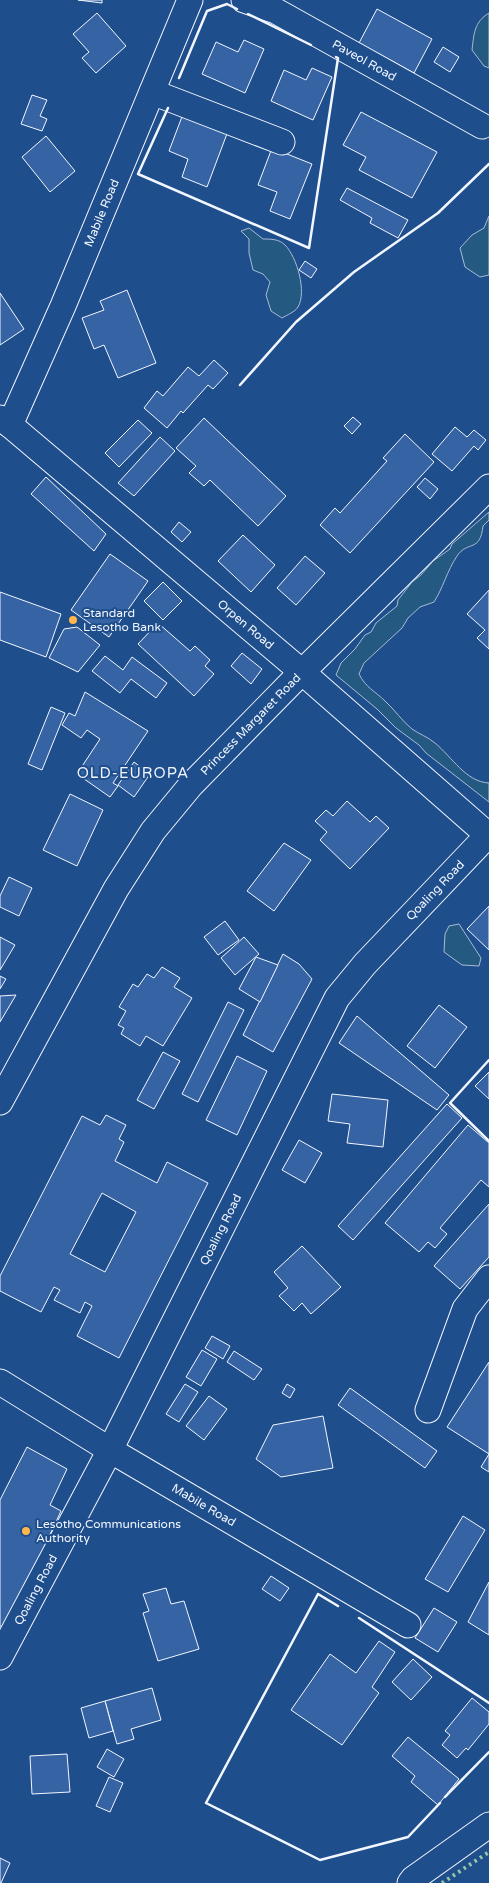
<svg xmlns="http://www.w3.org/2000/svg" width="489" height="1883" viewBox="0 0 489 1883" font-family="'Varela Round',sans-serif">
<rect width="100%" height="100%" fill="#1f4e8c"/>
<g fill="#245a82" stroke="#a8bbd7">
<path d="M 489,13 L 489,68 L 484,66 L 472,50 C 474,34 474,22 489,13 Z"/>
<polygon points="489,216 489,275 480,277 465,267 460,248 472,235 484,228"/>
<path d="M 249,228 L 263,239 C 271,239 279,239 285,245 C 297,257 307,292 298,307 C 295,312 287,315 282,318 L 271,311 L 266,295 L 270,282 L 263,274 L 253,270 L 249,253 L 249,239 L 241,231 Z"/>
<path d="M 489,512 L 489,520 L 483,526 C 480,553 468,540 457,556 C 447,571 443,588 434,602 L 420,607 L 408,618 L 402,628 L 364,663 L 359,674 C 366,688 375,691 385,701 C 395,710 402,721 412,729 C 419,734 428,737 435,743 C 452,757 466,782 489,783 L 489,802 L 426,753 L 419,745 L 396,728 L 377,709 L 336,675 L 341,663 L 355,649 L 365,635 L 371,632 L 376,623 L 397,606 L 398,600 L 412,582 L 421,575 L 433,561 L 450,549 L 452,544 Z"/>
<polygon points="459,924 481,958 479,966 462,965 444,952 445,934 449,926"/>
</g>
<g fill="#3563a3" stroke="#f2f6ff" fill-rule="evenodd">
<polygon points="78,0 102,0 102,3"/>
<polygon points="377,9 432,39 414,73 359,43"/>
<polygon points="97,13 126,46 96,73 82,58 89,52 73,34"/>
<polygon points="244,40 264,49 245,93 202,74 216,42 238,52"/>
<polygon points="443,47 459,57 450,72 434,62"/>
<polygon points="312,68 332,77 313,120 271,101 284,70 306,80"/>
<polygon points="32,95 47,100 40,116 47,119 42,131 21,124"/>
<polygon points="361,112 437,152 412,198 359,170 366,157 343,145"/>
<polygon points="183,114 228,131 207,187 182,177 188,159 169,151"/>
<polygon points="46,136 75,171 50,192 22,157"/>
<polygon points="272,148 312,164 290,219 270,211 277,192 258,185"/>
<polygon points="347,188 408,220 398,238 370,223 372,218 340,200"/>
<polygon points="305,261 317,269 311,278 299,270"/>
<polygon points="127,290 156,363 118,378 104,345 94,349 82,318 104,310 100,301"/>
<polygon points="0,293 24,329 0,345"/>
<polygon points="214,360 228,373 213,389 208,385 183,413 181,411 167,428 144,408 157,391 163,396 188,367 199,376"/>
<polygon points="353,417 361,424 352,434 344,426"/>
<polygon points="204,418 286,496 258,526 210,480 204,486 189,473 196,466 176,448"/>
<polygon points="138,420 152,433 119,467 105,453"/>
<polygon points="455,427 467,437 474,430 486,440 478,450 474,446 452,471 432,454"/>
<polygon points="405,434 434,462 350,553 320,525 335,508 340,513 387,461 383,458"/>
<polygon points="160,437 175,451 134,496 118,483"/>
<polygon points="46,477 106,534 94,551 31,494"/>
<polygon points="425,478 438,489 430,499 417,487"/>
<polygon points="179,522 191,532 182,542 171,532"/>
<polygon points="243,535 275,565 251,592 218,561"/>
<polygon points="110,554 148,581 109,637 71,610"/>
<polygon points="305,556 325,573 296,605 277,588"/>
<polygon points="163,582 182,601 163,620 144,601"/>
<polygon points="489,590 489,649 477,638 485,630 467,614"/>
<polygon points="0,592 61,614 46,657 0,640"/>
<polygon points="158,623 190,651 195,646 210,660 205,666 214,674 194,696 138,644"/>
<polygon points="77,627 100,645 78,672 49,658 64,629"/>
<polygon points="242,653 262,669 251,684 231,666"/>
<polygon points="105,656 123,670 132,657 167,683 156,698 131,679 120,693 92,671"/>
<polygon points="85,692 148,731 113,783 118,786 110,797 77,774 100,739 87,730 81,738 62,725 69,713 75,716"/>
<polygon points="51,707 65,713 42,770 28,764"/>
<polygon points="134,762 150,774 134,797 118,785"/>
<polygon points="70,794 103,810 77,866 43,850"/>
<polygon points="347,801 370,822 376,816 389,828 350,869 320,840 327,832 315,821 326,810 333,816"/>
<polygon points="284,843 311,860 274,911 247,891"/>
<polygon points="9,877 32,888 19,916 0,907 0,896"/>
<polygon points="489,906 489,950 467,929"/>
<polygon points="225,921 239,940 218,955 204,937"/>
<polygon points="0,937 15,945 0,970"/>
<polygon points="244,937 259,954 235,975 221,958"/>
<polygon points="283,954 299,964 312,979 273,1052 243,1035"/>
<polygon points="256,957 278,965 260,1002 239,989"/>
<polygon points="162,967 180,978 174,987 192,998 163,1046 146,1036 140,1046 121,1034 124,1028 118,1025 126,1011 119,1007 133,984 138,987 147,974 154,978"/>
<polygon points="0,976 6,979 0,989"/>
<polygon points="16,995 0,1022 0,996"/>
<polygon points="228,1002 244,1010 198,1102 182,1094"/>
<polygon points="439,1005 467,1027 435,1068 407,1046"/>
<polygon points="357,1016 449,1095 437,1110 339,1043"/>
<polygon points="163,1052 180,1061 154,1109 137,1100"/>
<polygon points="237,1056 267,1071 237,1135 206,1120"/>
<polygon points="489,1072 489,1099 475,1086"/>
<polygon points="332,1094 388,1100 383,1147 347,1143 350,1124 328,1121"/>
<polygon points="447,1104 462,1118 353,1240 338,1226"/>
<path d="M 106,1115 L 126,1125 L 119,1139 L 124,1142 L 115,1161 L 157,1183 L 167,1162 L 208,1183 L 119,1358 L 77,1336 L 92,1306 L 85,1302 L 80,1313 L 54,1300 L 60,1290 L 54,1287 L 41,1312 L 0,1291 L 0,1276 L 82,1116 L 100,1125 ZM 102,1193 L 136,1212 L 105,1272 L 70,1254 Z"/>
<polygon points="468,1125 489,1143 489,1187 481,1180 440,1228 447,1234 435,1248 428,1242 419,1252 385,1223"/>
<polygon points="299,1140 322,1153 305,1183 282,1170"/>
<polygon points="489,1204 489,1257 460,1289 434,1266"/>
<polygon points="302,1246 341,1287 311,1314 302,1303 294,1311 279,1296 288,1288 274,1272"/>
<polygon points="212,1336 230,1346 223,1359 205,1348"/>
<polygon points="202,1350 217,1359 201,1386 186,1377"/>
<polygon points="234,1351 262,1369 254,1380 227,1362"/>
<polygon points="489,1362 489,1454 447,1427"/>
<polygon points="185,1384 198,1392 179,1422 166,1414"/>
<polygon points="287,1384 295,1389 290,1398 282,1393"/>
<polygon points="350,1388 437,1451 425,1468 338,1405"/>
<polygon points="209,1396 227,1409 204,1440 186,1426"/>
<polygon points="323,1416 333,1468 281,1477 256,1459 273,1425"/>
<polygon points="27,1447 67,1469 50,1505 61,1511 42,1552 2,1627 0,1626 0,1500"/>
<polygon points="489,1454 489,1472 481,1467"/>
<polygon points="463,1516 485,1530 448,1592 425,1579"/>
<polygon points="271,1576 289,1588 280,1601 262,1589"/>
<polygon points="489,1582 489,1635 468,1622"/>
<polygon points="166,1588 171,1604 184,1601 199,1649 158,1661 143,1613 149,1611 143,1594"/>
<polygon points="434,1608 457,1622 438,1652 415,1638"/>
<polygon points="379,1641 395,1652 372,1687 379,1693 342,1745 291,1710 330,1654 356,1673"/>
<polygon points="413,1659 432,1677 411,1700 392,1682"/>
<polygon points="152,1688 161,1720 131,1729 134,1739 117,1744 105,1701"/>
<polygon points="472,1698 489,1712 489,1724 468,1750 466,1748 457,1758 442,1745 450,1735 445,1731"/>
<polygon points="105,1701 113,1731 89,1738 81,1708"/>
<polygon points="408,1737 459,1779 438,1805 411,1782 415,1776 392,1756"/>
<polygon points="107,1749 124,1759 114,1777 97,1767"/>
<polygon points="67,1754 70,1792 32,1794 30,1756"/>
<polygon points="109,1777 123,1783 110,1812 96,1806"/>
<polygon points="0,1858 10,1863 1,1883 0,1883"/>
</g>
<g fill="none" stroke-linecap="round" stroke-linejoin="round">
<defs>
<g id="minor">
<path id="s1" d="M 244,0 L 276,11 L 482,126"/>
<polyline points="152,92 282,142"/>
<path id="s2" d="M 0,418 L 10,425 L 302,672 L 489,836"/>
<path id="s3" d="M 10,425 L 63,306 L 190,0"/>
<path id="s4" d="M 0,1102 L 116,889 L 153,831 L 191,785 L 290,684 L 489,487"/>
<path id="s5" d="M 0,1382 L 110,1450 L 408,1625"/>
<polyline points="428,1410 465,1309 489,1278"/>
<path id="s6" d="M 0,1657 L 110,1450 L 337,998 L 365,964 L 488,835"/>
<polyline points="410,1883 413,1879 489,1825"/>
</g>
</defs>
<use href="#minor" stroke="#f2f6ff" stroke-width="27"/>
<use href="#minor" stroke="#1f4e8c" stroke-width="25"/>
<polyline stroke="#97c8a6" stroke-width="4" stroke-dasharray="2.5 4" stroke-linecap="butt" points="442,1883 489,1852"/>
<g stroke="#f2f6ff" stroke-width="2.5">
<polyline points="248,14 311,45"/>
<polyline points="179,78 207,11 227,4 237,9"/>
<polyline points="168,108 138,174 309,248 338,58 336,57"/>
<polyline points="240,385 296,322 354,272 438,213 489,164"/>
<polyline points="489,1060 450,1103 489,1141"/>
<polyline points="338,1606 318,1594 206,1803 320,1860 408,1837 440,1803"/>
<polyline points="359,1618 489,1703"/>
<polyline points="445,1797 489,1752"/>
</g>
</g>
<g fill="#ffb74d" stroke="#1f4e8c" stroke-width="2">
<circle cx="73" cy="620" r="5"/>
<circle cx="26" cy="1531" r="5"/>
</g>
<g text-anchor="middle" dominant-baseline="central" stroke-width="4" stroke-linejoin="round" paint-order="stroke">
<g font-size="12" fill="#f2f6ff" stroke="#1f4e8c">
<text stroke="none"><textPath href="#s1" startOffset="135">Paveol Road</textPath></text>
<text stroke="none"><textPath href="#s3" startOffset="231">Mabile Road</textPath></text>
<text stroke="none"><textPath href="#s2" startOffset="321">Orpen Road</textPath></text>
<text stroke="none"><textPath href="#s4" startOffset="456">Princess Margaret Road</textPath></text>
<text stroke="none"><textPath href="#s6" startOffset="886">Qoaling Road</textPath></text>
<text stroke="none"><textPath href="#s6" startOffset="481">Qoaling Road</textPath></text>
<text stroke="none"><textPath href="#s5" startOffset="238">Mabile Road</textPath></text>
<text stroke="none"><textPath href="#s6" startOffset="76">Qoaling Road</textPath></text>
</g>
<g font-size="12" fill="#f2f6ff" stroke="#1f4e8c" text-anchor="start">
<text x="83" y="613">Standard<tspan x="83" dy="14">Lesotho Bank</tspan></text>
<text x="36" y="1524">Lesotho Communications<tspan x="36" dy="14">Authority</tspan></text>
</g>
<g font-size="15" letter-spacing="1" fill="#f2f6ff" stroke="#1f4e8c">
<text x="133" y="773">OLD-EUROPA</text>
</g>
</g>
</svg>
